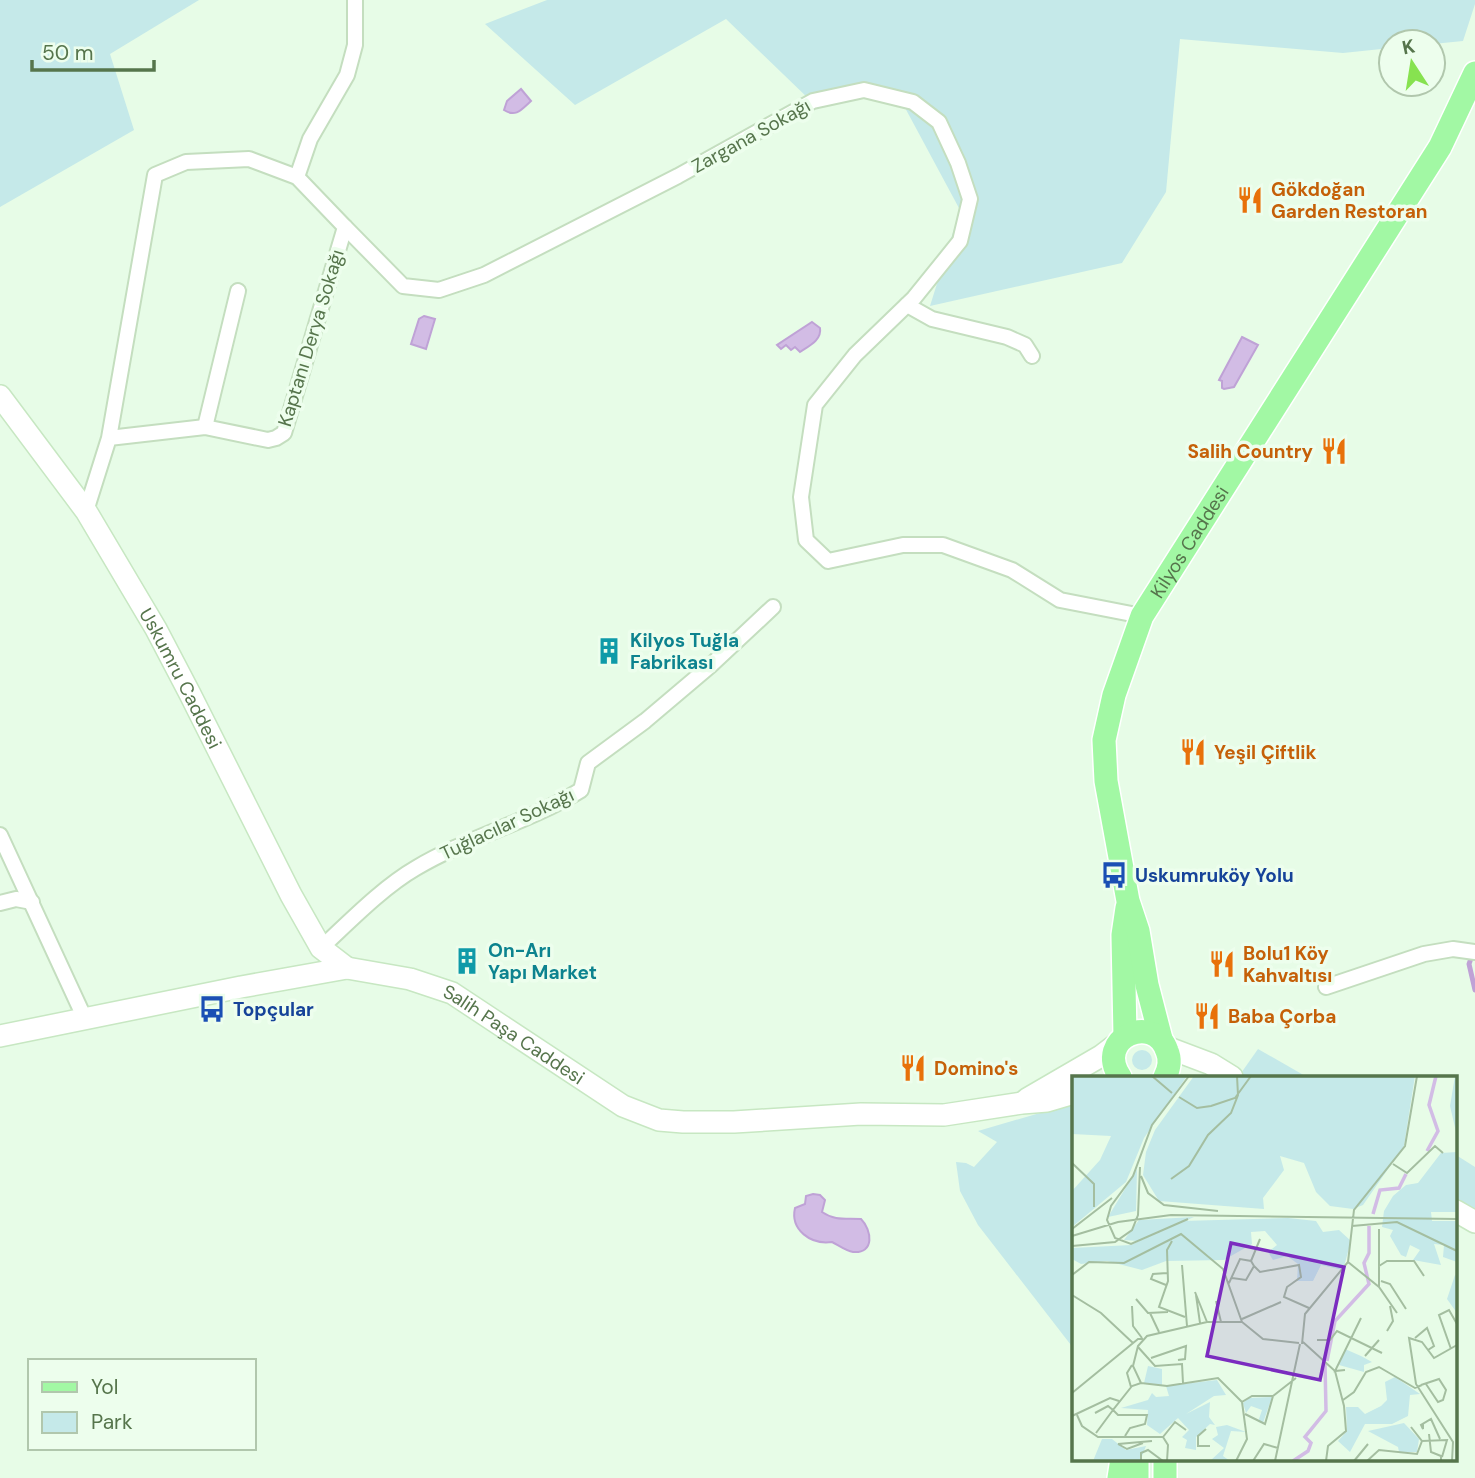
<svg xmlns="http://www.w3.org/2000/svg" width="1475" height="1478" viewBox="0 0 1475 1478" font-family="'DM Sans',sans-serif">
<rect width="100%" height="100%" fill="#e7fce7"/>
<g fill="#c5e9e9">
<polygon points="0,0 199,0 110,54 134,130 0,207"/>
<polygon points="547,0 1475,0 1475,4 1463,41 1433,44 1391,42 1391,48 1343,53 1180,39 1166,192 1122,263 930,306 960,210 896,91 811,101 726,19 575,105 485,24"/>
<polygon points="1258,1049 1307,1077 1239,1076"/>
<circle cx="1142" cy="1060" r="10"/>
<polygon points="1074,1103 1074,1349 978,1225 960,1191 956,1162 966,1163 974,1167 997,1142 978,1131"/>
<polygon points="1456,1155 1475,1167 1475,1214 1456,1202"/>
</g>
<g fill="#d2bce5" stroke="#bfa2d6" stroke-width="2">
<path d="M 521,89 L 531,101 C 522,109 516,118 504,110 L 507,101 Z"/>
<polygon points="424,316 435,319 426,349 411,344 419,319"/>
<path d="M 812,322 L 820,328 C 822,340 809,346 800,352 L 795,347 L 791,350 L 786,345 L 781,349 L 777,345 Z"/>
<polygon points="1242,337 1258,345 1234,387 1224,389 1222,388 1222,381 1219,380"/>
<path d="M 813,1194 L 820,1195 L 825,1200 L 822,1212 C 835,1221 846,1218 861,1219 C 872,1230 875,1254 853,1252 C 846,1251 838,1245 832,1242 C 811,1245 790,1230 795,1208 L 805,1204 L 806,1196 Z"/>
</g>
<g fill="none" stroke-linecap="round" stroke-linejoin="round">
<polyline stroke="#bfa2d6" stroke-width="5" points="1473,953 1469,964 1475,990"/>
<defs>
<g id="street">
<polyline points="297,177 310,139 347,75 355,45 355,0"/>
<polyline points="345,227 403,286 439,290 484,275 678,176 813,101 864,90 913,102 939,122 958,163 970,199 960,241 914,298 855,355 815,405 801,497 806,540 828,561 903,545 943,545 1012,570 1060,600 1142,616"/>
<polyline points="907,305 932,319 1007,337 1025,345 1032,356"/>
<polyline points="205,427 238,291"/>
<polyline points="86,511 109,438 155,175 186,162 249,159 297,177 345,227 284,433 276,438 268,440 205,427 109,438"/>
<polyline points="0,835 85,1019"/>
<polyline points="0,903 16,899 32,902"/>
<path d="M 321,948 C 349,922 383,887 416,868 C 468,837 529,822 581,790 L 588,763 L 645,721 L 710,666 L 773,607"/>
<polyline points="1326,987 1424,954 1453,949 1475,952"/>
</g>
<g id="secondary">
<path id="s1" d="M 0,396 L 86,511 L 156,629 L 190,694 L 291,895 L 321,948 L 347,968"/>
<path id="s2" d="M 0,1036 L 241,987 L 347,968 L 410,979 L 452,993 L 623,1106 L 659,1120 L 683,1122 L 734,1122 L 861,1114 L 944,1115 L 1022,1103 L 1047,1101 L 1074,1093"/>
<polyline points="1166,1047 1211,1064 1232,1077"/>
<polyline points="1027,1099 1101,1056 1118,1043"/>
<polyline points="1456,1211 1475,1222"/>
</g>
<g id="primary">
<polyline points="1125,1036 1123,935 1127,908"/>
<path id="s3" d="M 1161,1039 L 1147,985 L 1138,931 L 1128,901 L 1106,781 L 1104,740 L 1114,695 L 1142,616 L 1440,147 L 1475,73"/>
<path d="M 1120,1077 C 1094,1038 1154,1012 1167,1051 C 1171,1060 1169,1069 1165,1077"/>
<polyline points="1119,1478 1122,1459"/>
<polyline points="1137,1478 1137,1459"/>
<polyline points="1165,1478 1165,1459"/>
</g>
</defs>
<use href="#street" stroke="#c4debf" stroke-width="18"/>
<use href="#secondary" stroke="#c7e7c2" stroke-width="24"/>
<use href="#primary" stroke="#fff" stroke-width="26"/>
<use href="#street" stroke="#fff" stroke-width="14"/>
<use href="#secondary" stroke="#fff" stroke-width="21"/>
<use href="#primary" stroke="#a2f8a4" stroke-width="23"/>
</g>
<defs>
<symbol id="restaurant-bare" viewBox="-9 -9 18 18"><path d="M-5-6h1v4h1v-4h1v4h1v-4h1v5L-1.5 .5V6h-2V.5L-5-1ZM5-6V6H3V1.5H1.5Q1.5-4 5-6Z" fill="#e8710a" stroke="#edfeed" stroke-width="2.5" paint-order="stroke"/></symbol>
<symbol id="building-bare" viewBox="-9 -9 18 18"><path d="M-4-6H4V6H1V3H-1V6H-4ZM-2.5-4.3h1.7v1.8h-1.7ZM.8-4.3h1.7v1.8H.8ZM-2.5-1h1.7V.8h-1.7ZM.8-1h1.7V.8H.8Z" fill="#0f9aa8" stroke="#edfeed" stroke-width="2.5" paint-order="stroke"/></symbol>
<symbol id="bus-bare" viewBox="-9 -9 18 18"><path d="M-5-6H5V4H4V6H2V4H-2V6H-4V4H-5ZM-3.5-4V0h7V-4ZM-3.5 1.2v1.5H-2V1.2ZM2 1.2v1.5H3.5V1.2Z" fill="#1a4fb4" stroke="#edfeed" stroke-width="2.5" paint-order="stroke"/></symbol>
</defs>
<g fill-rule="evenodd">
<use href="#restaurant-bare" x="1231" y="181" width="38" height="38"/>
<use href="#restaurant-bare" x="1315" y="432" width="38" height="38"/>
<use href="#building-bare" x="590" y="632" width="38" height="38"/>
<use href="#restaurant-bare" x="1174" y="733" width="38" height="38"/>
<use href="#bus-bare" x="1095" y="856" width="38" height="38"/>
<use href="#building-bare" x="448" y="942" width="38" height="38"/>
<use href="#restaurant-bare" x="1203" y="945" width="38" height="38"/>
<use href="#bus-bare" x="193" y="990" width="38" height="38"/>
<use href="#restaurant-bare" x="1188" y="997" width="38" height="38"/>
<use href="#restaurant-bare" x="894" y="1049" width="38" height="38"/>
</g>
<g text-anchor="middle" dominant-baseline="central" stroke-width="7" stroke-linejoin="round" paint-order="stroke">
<g font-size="19" fill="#56754c" stroke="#edfeed">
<text transform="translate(751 136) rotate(-29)">Zargana Sokağı</text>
<text transform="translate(311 338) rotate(-73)">Kaptanı Derya Sokağı</text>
<text stroke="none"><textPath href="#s3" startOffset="523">Kilyos Caddesi</textPath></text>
<text stroke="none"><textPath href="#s1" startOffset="336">Uskumru Caddesi</textPath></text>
<text transform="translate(507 824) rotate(-25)">Tuğlacılar Sokağı</text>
<text stroke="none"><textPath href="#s2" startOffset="536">Salih Paşa Caddesi</textPath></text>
</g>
<g font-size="19" font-weight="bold" fill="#c56008" stroke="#edfeed" text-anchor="start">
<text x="1271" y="189">Gökdoğan<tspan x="1271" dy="22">Garden Restoran</tspan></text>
<text x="1313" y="451" text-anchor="end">Salih Country</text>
<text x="1214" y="752">Yeşil Çiftlik</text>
<text x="1243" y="953">Bolu1 Köy<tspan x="1243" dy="22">Kahvaltısı</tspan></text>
<text x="1228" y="1016">Baba Çorba</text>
<text x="934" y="1068">Domino's</text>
</g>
<g font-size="19" font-weight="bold" fill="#0d838f" stroke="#edfeed" text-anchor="start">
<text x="630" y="640">Kilyos Tuğla<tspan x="630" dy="22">Fabrikası</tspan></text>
<text x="488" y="950">On-Arı<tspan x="488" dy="22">Yapı Market</tspan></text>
</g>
<g font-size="19" font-weight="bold" fill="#164399" stroke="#edfeed" text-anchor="start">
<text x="1135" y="875">Uskumruköy Yolu</text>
<text x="233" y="1009">Topçular</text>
</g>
</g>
<g transform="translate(1072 1076)">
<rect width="385" height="385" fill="#e7fce7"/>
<path d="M 0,0 L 115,0 L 72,62 L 54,106 L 0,151 L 0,115 L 28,84 L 39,60 L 0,58 ZM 122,0 L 343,0 L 332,70 L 291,129 L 281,133 L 258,130 L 244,116 L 232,87 L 208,80 L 212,94 L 191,122 L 192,133 L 87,125 L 71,99 L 74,76 L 83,54 ZM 383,0 L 385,0 L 385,60 L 378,30 ZM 385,76 L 385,136 L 359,136 L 360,145 L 385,145 L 385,186 L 371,181 L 372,169 L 362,168 L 369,189 L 341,184 L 348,174 L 338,169 L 334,181 L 329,179 L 318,160 L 321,154 L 310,151 L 312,135 L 321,120 L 334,109 L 346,107 L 369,77 ZM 65,93 L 64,135 L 36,141 ZM 122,141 L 66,165 L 52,164 L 67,144 ZM 216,142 L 244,145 L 251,156 L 267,154 L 279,165 L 271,194 L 249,189 L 241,205 L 225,205 L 226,188 L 215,180 L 201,184 L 196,176 L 205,169 L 193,155 L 179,156 L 180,168 L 152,184 L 94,185 L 70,194 L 35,185 L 9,188 L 0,183 L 0,172 L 59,169 L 110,145 ZM 383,199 L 385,200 L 385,237 L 375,223 ZM 273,273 L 289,280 L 300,286 L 292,289 L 292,296 L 267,289 ZM 76,290 L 90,293 L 90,309 L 72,307 ZM 323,301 L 348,318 L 338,319 L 336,340 L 320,348 L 293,348 L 278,376 L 266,365 L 275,355 L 274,331 L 286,331 L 293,338 L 309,330 L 315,324 L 313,306 ZM 145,304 L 154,319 L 142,320 L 114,338 L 138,326 L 137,341 L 143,349 L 138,348 L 124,361 L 124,374 L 113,372 L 115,364 L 110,361 L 117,354 L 106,342 L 88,358 L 75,349 L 76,334 L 49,332 L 76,324 L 80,317 L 84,321 L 97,320 L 94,310 ZM 200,321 L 191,347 L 186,346 L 190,334 L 179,330 L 174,337 L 171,327 L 177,322 ZM 332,347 L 347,363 L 345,376 L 327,376 L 326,371 L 296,355 ZM 155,349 L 174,356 L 159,355 L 151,380 L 158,385 L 138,385 L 152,372 L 140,363 L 146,359 L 144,351 ZM 30,363 L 40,363 L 54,374 L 74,370 L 68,385 L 21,385 Z" fill="#c5e9e9"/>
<path fill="none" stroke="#d2bce5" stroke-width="3.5" d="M 355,75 L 366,55 L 357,29 L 364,0M 301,138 L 308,114 L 327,112 L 334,98M 255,285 L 263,245 L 297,208 L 292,187 L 297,177 L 297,150M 221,385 L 236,375 L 239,367 L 233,361 L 254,335 L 253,288"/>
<path fill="none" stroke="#a4bea0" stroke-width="2" d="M 80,0 L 100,17M 107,21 L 125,32 L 139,30 L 163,22 L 179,0M 0,87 L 22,108 L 22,131M 321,88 L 335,97 L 363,70 L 371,77M 69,100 L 76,117 L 92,129 L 146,135M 99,103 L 117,90 L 136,59 L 159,37 L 166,19 L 165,0M 116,143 L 59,168 L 43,162 L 35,144 L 39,130 L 61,100 L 80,49 L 117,0M 280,150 L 325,146 L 385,175M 0,153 L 40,122M 0,160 L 46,146 L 99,139 L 385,143M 100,165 L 95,174 L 96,205 L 87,231 L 113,241M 0,170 L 43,166 L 60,154 L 66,139 L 68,91M 179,185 L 188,163M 276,186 L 307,211 L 325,237M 110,189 L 115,250M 182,190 L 188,196 L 227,189 L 229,201 L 215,211 L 212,221 L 237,232M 307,190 L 315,185 L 342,185 L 352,200M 0,199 L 17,186 L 52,187 L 109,158 L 151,193 L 170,246 L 191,263 L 227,267M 309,205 L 318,208 L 334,233M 157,207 L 168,183 L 179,185 L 182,190 L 174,204 L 160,202M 94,209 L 79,203 L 81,198 L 95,197M 307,211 L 307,153M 123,216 L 135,246M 0,219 L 29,237 L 61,267M 124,219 L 128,247M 64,223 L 76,237 L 96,236M 144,225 L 149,246M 60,230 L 61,250 L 70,262M 78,237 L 87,256M 170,243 L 209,226M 315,255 L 321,245 L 318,230M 343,262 L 355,252 L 362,270 L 356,274M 245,264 L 258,264 L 265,255 L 310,277M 231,266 L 263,295 L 272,330 L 274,355 L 256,370 L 254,385M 230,268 L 233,238 L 276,186 L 282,134 L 333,70 L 345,0M 66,271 L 83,290 L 110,288 L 111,307M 379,273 L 367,239 L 377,234 L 385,248M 293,280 L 307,264M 79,282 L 114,270 L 113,283 L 106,284M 273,294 L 263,295 L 289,242M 69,307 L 61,290 L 66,270 L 75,260 L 135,246 L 170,246M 349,309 L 367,303 L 374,314 L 371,324 L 366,326 L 354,308M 59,311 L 55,297 L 60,289M 0,317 L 66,263 L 71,263M 271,324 L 282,316 L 294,296 L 307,291 L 343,312 L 350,309M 23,337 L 36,330 L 41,334M 173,338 L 193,348 L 201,320M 5,339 L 10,350 L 26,361 L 91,361 L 96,369 L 95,385M 0,340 L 38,322 L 47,325M 351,348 L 351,353 L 349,349 L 359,343 L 368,363M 339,351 L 350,365 L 375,364 L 370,381M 134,353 L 126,360 L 126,370 L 138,370M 24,357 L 41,334M 357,358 L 359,376 L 369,380 L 369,385M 53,360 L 58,352 L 73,348 L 75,339 L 46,339 L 41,334 L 60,310 L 69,307 L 95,310 L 146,302 L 170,326M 91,361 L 103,346 L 114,354M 46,368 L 80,365M 46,368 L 55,373 L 71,367M 69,385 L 69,377 L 76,374 L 91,385M 164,385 L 175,363 L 170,326 L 180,320 L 201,320 L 224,302M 181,385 L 192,368 L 206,372M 203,385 L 228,268M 282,385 L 296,368M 295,385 L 307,374 L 345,378 L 350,365M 380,385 L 381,366 L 344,308 L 337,262 L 350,266 L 362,282 L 385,269"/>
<path fill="#7b2cbf" fill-opacity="0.15" stroke="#7b2cbf" stroke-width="3.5" d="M 159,167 L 272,191 L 248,304 L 135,280 Z"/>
<rect width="385" height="385" fill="none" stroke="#56754c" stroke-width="3.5"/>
</g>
<rect x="28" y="1359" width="228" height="91" fill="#edfeed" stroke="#b1c7ad" stroke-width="2"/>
<rect x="42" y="1382" width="35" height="10" fill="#a2f8a4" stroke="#b1c7ad" stroke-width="2"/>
<text x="91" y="1394" font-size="21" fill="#56754c">Yol</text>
<rect x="42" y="1412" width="35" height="21" fill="#c5e9e9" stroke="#b1c7ad" stroke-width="2"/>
<text x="91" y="1429" font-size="21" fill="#56754c">Park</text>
<g transform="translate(1412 63) rotate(348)"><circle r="33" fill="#edfeed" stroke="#b1c7ad" stroke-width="2"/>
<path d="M0-5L12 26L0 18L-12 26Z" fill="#87e250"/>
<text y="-10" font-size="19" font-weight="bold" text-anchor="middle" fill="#56754c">K</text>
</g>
<path d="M32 60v10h122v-10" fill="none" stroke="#56754c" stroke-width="3.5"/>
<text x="42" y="60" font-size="21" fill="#56754c" stroke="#edfeed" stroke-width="5" paint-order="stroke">50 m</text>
</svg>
